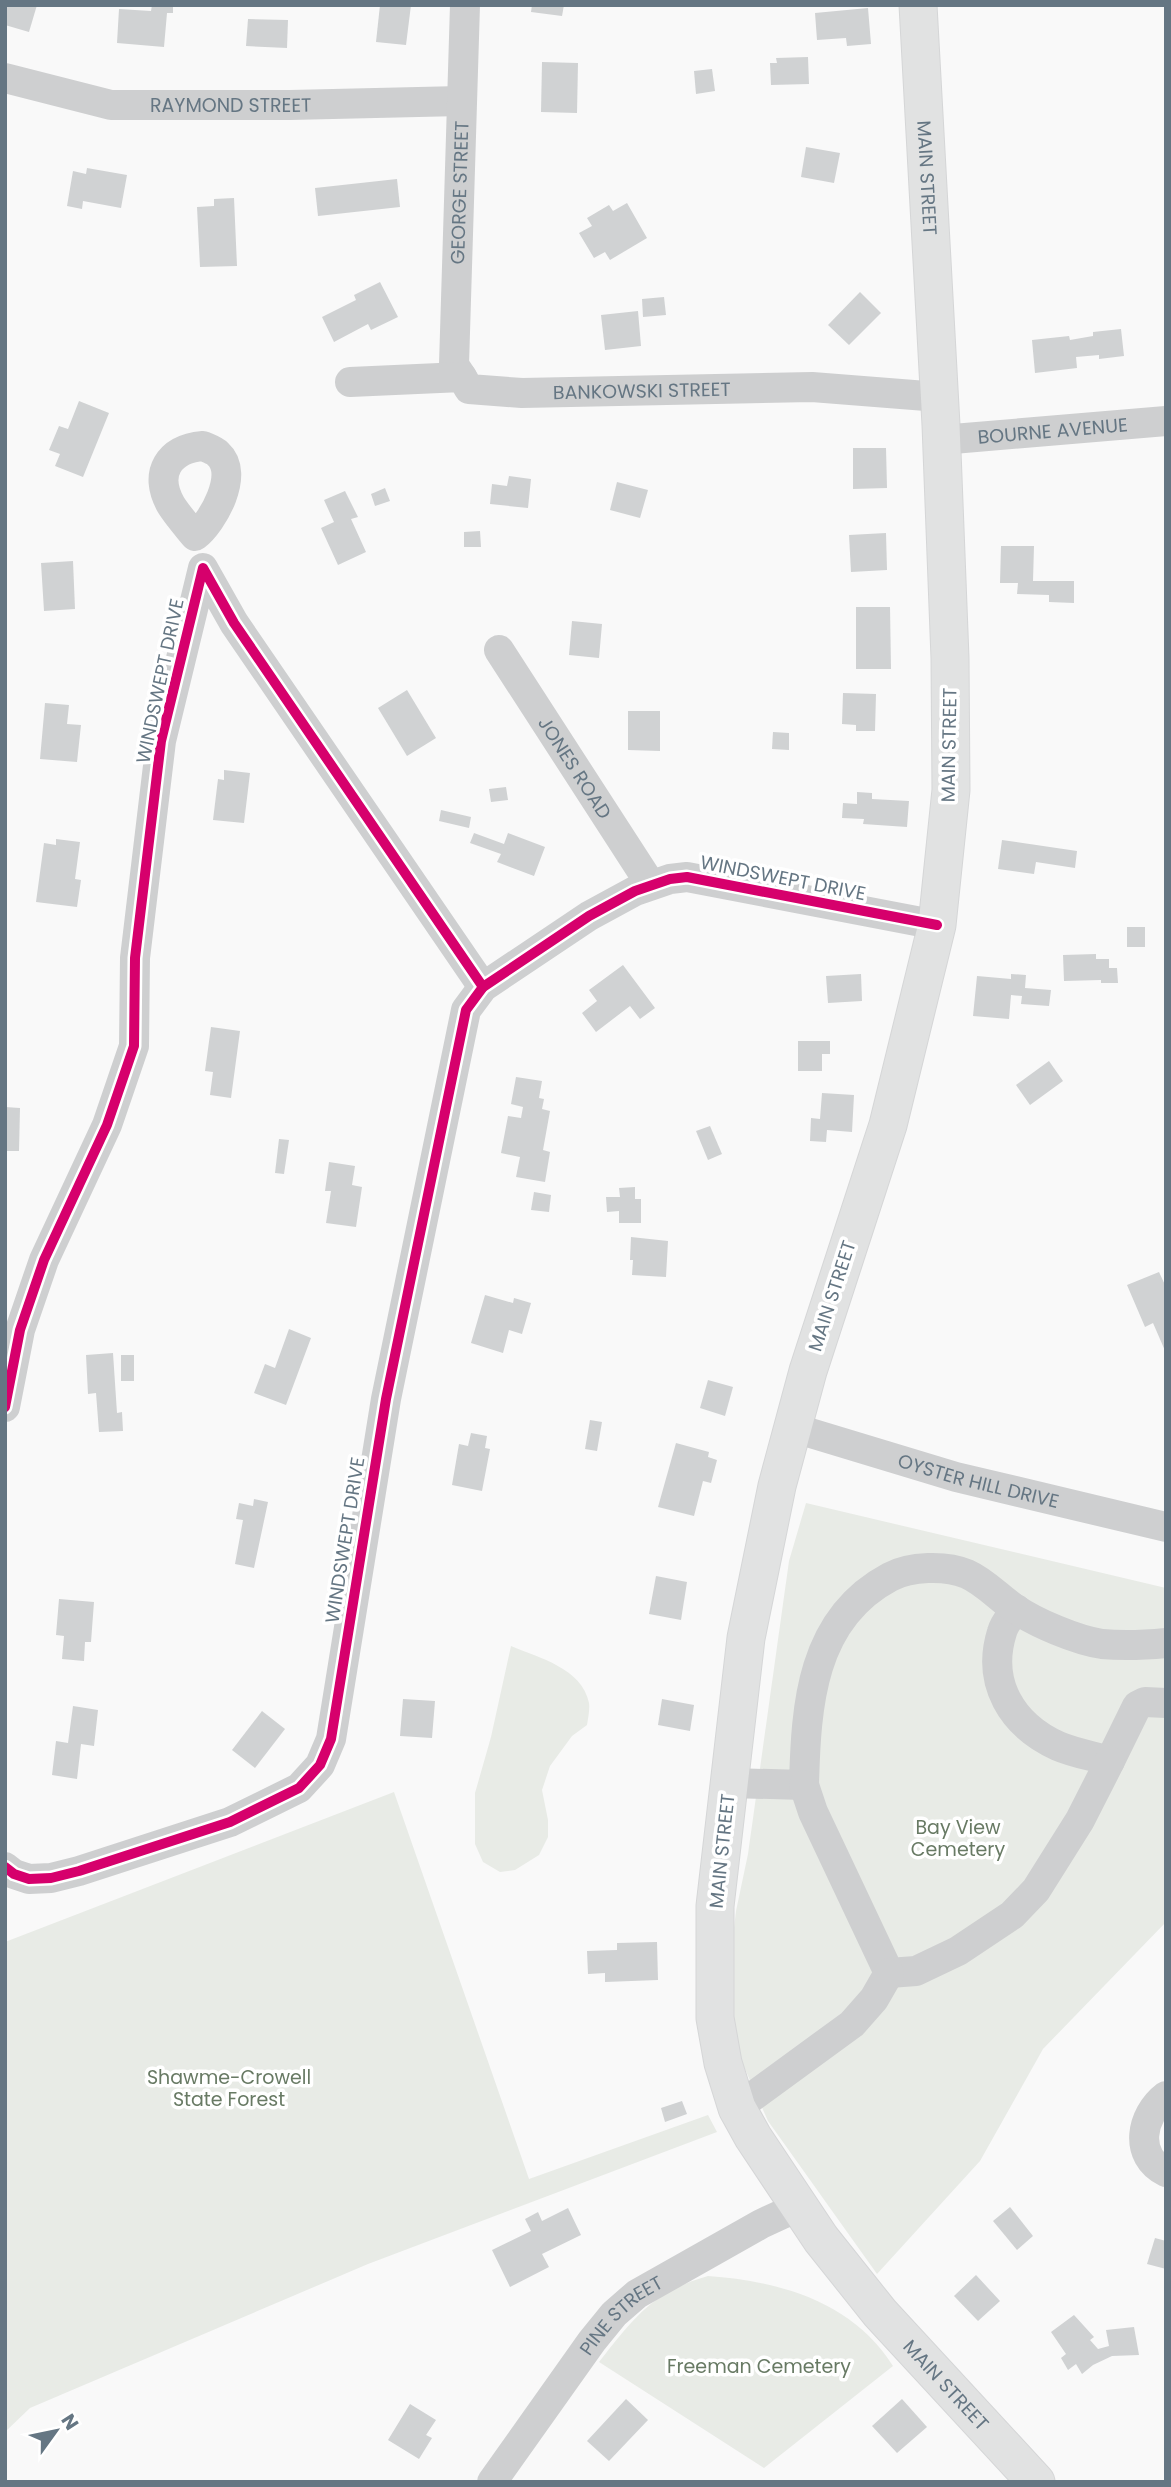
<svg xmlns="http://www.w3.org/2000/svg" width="1171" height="2487" viewBox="0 0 1171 2487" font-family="Poppins,sans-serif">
<rect width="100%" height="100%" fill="#f9f9f9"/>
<g fill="#e8ebe6">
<polygon points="806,1503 1166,1588 1166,1922 1043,2049 980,2161 877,2274 768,2121 737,2051 729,1969 736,1911 748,1854 789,1561"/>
<path d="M 511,1646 C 539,1658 582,1668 589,1703 C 590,1709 588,1719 587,1725 L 572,1736 L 550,1766 L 542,1790 L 548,1820 L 548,1837 L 539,1855 L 515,1870 L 500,1872 L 483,1862 L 475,1844 L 475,1793 L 491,1737 Z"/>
<polygon points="394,1792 529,2179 708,2115 717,2132 368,2264 30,2408 5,2432 5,1942"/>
<path d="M 708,2276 C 780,2281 853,2302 893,2366 L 764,2468 L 599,2362 C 634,2318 652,2292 708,2276 Z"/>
</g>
<g fill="#d0d2d3">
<polygon points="5,5 37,5 29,32 5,25"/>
<polygon points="152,5 173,5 173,13 167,13 164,47 117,43 119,9 151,11"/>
<polygon points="380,5 411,5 406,45 376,42"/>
<polygon points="532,5 564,5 562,16 531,12"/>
<polygon points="868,8 871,44 847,46 846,38 817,40 815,13"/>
<polygon points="248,19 288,20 287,48 246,46"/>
<polygon points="808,57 809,84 771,85 770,63 777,63 776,58"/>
<polygon points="542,62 578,63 577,113 541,112"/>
<polygon points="712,69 715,91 696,94 694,71"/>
<polygon points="806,147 840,153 834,183 801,177"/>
<polygon points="87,168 127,175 121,208 83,201 82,209 67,206 73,171 86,174"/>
<polygon points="397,179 400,207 318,216 315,188"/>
<polygon points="234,198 237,266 200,267 197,207 214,206 214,199"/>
<polygon points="627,203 647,238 610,260 605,252 594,258 579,233 592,226 587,218 609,205 613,211"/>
<polygon points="380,282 398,317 371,330 368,324 334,342 322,317 356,300 354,295"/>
<polygon points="860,292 881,313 849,345 828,325"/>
<polygon points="664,297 666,315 643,317 642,299"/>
<polygon points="638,311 641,346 605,350 601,315"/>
<polygon points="1121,329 1124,356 1099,359 1099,355 1076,357 1077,368 1035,373 1032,340 1069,336 1070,340 1093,336 1093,332"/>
<polygon points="79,401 109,413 83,477 55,466 60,454 49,450 59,426 68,429"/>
<polygon points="853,448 886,448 887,488 853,489"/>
<polygon points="509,476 531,479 528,508 490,504 492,484 507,486"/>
<polygon points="617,482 648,490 640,518 610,510"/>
<polygon points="385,488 390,501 375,506 371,494"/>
<polygon points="345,491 358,517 351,519 366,552 338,565 321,528 334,522 324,500"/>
<polygon points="480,531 481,547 464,547 464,532"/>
<polygon points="886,533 887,570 851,572 849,535"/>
<polygon points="1001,546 1034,546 1033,581 1074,581 1074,603 1049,602 1049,595 1017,594 1018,583 1000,583"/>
<polygon points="73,561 75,609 44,611 41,563"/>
<polygon points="856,607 890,607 891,669 856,669"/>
<polygon points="572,621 602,624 599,658 569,655"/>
<polygon points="407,690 436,738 407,756 378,708"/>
<polygon points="843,693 876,694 875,731 856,731 856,725 842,724"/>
<polygon points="45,703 69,705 67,724 81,725 77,762 40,759"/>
<polygon points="628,711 660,711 660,751 628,750"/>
<polygon points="773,732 789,733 789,750 772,749"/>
<polygon points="224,770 250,773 244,823 213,820 218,779 224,780"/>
<polygon points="506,787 508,800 491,802 489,789"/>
<polygon points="857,792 872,793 872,799 909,801 907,827 863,824 864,819 842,818 843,803 857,804"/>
<polygon points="441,810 471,817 469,828 439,821"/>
<polygon points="474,833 504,844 508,833 545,847 534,876 497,862 501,854 470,843"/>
<polygon points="56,839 80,842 75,879 81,880 77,907 36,902 44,843 56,845"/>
<polygon points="1002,840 1077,851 1075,868 1036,862 1034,874 998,869"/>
<rect x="1127" y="927" width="18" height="20"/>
<polygon points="1096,954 1096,959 1109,959 1109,968 1117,968 1118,983 1101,983 1101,980 1064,981 1063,955"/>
<polygon points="623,965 655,1008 640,1019 630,1006 596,1032 582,1013 597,1001 589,990"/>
<polygon points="861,974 862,1001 828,1003 826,976"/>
<polygon points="1011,974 1026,975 1025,988 1051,990 1049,1006 1021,1004 1022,996 1011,995 1009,1019 973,1016 977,976 1011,979"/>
<polygon points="211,1027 240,1031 231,1098 210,1095 213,1072 205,1071"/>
<polygon points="798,1041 830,1041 830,1054 822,1054 822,1071 798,1071"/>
<polygon points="1049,1061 1063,1081 1030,1105 1016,1085"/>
<polygon points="516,1077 542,1081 539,1098 544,1099 542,1109 550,1111 543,1150 550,1152 545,1182 516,1177 520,1157 501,1153 508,1116 521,1118 523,1107 511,1104"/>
<polygon points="822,1093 854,1095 852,1132 827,1130 826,1142 810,1141 811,1118 820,1119"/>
<polygon points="5,1107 20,1108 19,1151 5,1151"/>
<polygon points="710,1126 722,1154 708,1160 696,1131"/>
<polygon points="279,1139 289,1140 284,1174 275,1173"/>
<polygon points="329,1162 355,1166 352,1185 362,1187 356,1227 326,1223 331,1191 325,1191"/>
<polygon points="635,1187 635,1199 641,1199 641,1223 619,1223 619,1211 607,1212 606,1197 620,1197 619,1188"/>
<polygon points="534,1192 551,1195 549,1212 531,1210"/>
<polygon points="631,1237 668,1241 666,1277 632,1275 633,1260 630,1260"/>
<polygon points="1159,1272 1166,1287 1166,1353 1153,1323 1145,1327 1127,1285"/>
<polygon points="485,1295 513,1303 514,1298 531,1303 522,1334 509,1330 503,1353 471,1343"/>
<polygon points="289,1329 311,1338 286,1405 254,1393 265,1364 275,1368"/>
<polygon points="113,1353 117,1413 122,1412 123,1431 99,1432 96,1393 88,1394 86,1355"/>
<rect x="121" y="1355" width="13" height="26"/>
<polygon points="708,1380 733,1387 725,1416 700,1408"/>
<polygon points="590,1420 602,1422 597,1451 585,1449"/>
<polygon points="471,1433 487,1436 485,1448 490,1449 482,1491 452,1485 459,1444 468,1446"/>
<polygon points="676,1443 709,1452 708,1457 717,1460 711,1483 703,1481 694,1516 658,1507"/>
<polygon points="254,1499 268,1502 254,1568 235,1564 243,1520 236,1519 239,1503 253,1506"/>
<polygon points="656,1576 687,1582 681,1620 649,1614"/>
<polygon points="59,1599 94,1602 91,1642 85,1642 84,1661 62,1659 64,1636 56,1635"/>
<polygon points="403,1699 435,1701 432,1738 400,1736"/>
<polygon points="662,1699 694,1705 690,1731 658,1725"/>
<polygon points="73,1706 98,1710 94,1746 81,1744 77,1779 52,1775 56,1741 68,1743"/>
<polygon points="262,1711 285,1729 255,1768 232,1750"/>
<polygon points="657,1942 658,1980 605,1982 605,1973 588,1974 587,1951 617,1950 617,1943"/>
<polygon points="682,2101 687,2114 665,2122 661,2108"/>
<polygon points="1010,2207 1033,2236 1017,2250 993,2221"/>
<polygon points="568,2208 581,2235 542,2254 549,2267 510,2287 492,2250 531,2231 525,2219 538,2212 542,2221"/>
<polygon points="1155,2238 1166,2241 1166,2269 1147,2264"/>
<polygon points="976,2275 1000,2301 978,2321 954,2296"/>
<polygon points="1074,2315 1094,2337 1090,2340 1098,2349 1109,2346 1106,2330 1134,2327 1139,2355 1112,2356 1093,2365 1082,2374 1076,2364 1068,2370 1061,2358 1066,2354 1051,2332"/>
<polygon points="626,2399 648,2420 609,2461 587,2441"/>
<polygon points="902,2399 927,2427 897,2453 872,2426"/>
<polygon points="410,2404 436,2420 426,2435 432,2438 419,2459 388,2440"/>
</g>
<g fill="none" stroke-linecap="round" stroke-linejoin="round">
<defs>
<g id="major">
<path id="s8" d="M 918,5 L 941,425 L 950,658 L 951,790 L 937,925 L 888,1125 L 808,1371 L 777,1486 L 746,1638 L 715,1906 L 715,2018 L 723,2063 L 737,2108 L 753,2137 L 821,2239 L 880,2313 L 1036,2482"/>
</g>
</defs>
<use href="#major" stroke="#d5d6d7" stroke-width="39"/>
<g stroke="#cecfd0" stroke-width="30">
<path id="s1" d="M 5,78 L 111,105 L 290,105 L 461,101"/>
<path id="s2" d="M 462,377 L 454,365 L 465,5"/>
<path id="s3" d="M 350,382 L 462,377 L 469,389 L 522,393 L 812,387 L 939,397"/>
<path id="s4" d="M 941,440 L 1166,421"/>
<path d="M 203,446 C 207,448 214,450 218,454 C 240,474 213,522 195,536 C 187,526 178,516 171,505 C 153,473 169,449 203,446 Z"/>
<path id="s5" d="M 499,650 L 651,885"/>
<polyline points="5,1407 20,1330 44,1260 107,1125 134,1046 135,958 161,741 203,568 234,623 483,987"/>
<path id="s6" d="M 794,1428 L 956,1477 L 1166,1527"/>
<path d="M 1016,1609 C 1011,1616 1004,1624 1002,1632 C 986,1683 1012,1725 1058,1746 C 1074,1753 1093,1756 1110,1761 L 1137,1706 L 1145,1702 L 1166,1703"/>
<path d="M 730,1783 L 804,1785 C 806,1705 811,1619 890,1577 C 910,1566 946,1565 967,1574 C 985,1582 998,1597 1014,1608 C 1036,1623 1076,1640 1102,1644 C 1123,1646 1145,1645 1166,1643"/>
<polyline points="804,1785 813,1812 889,1973 916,1971 958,1951 1012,1915 1036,1890 1080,1820 1110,1761"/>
<polyline points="5,1867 14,1874 29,1879 51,1878 79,1871 230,1822 299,1788 320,1765 331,1739 386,1399 466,1010 483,987 589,916 635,891 670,879 687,877 937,925"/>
<path d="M 1166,2096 C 1141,2115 1133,2156 1166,2172"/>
<polyline points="737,2108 852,2024 874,1999 889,1973"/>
<path id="s7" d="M 492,2482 L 592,2341 L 614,2314 L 637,2294 L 761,2224 L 800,2206"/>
</g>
<use href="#major" stroke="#e1e2e2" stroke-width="37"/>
<defs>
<g id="cycleway">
<polyline points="5,1407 20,1330 44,1260 107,1125 134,1046 135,958 161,741 203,568 234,623 483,987"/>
<polyline points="5,1867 14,1874 29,1879 51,1878 79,1871 230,1822 299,1788 320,1765 331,1739 386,1399 466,1010 483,987 589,916 635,891 670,879 687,877 937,925"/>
</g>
</defs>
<use href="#cycleway" stroke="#fff" stroke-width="15"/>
<use href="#cycleway" stroke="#d6006c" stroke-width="10"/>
</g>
<g text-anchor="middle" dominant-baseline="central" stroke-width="7" stroke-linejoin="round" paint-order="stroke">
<g font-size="19" fill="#657683" stroke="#fff">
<text stroke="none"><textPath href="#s1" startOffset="229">RAYMOND STREET</textPath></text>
<text stroke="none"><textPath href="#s8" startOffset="173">MAIN STREET</textPath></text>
<text stroke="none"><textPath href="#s2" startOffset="187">GEORGE STREET</textPath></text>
<text stroke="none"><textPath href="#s3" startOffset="299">BANKOWSKI STREET</textPath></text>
<text stroke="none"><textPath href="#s4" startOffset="112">BOURNE AVENUE</textPath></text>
<text transform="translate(160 681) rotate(-78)">WINDSWEPT DRIVE</text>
<text transform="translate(949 745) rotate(-89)">MAIN STREET</text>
<text stroke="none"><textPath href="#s5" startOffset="140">JONES ROAD</textPath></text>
<text transform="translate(783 878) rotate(11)">WINDSWEPT DRIVE</text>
<text transform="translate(832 1296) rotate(-72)">MAIN STREET</text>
<text stroke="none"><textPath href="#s6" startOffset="192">OYSTER HILL DRIVE</textPath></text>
<text transform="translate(345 1540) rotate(-81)">WINDSWEPT DRIVE</text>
<text transform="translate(722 1851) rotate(-84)">MAIN STREET</text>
<text stroke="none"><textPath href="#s7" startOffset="212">PINE STREET</textPath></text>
<text stroke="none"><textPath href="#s8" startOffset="2483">MAIN STREET</textPath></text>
</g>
<g font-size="19" fill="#687a64" stroke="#fff">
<text x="958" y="1827">Bay View<tspan x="958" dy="22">Cemetery</tspan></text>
<text x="229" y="2077">Shawme-Crowell<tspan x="229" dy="22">State Forest</tspan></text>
<text x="759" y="2366">Freeman Cemetery</text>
</g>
</g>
<rect width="1171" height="2487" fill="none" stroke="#657683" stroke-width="14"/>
<g transform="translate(56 2431) rotate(57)" stroke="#ffffff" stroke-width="5" paint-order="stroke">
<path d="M0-5L12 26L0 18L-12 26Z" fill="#657683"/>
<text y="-10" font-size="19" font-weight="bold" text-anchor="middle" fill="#657683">N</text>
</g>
</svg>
